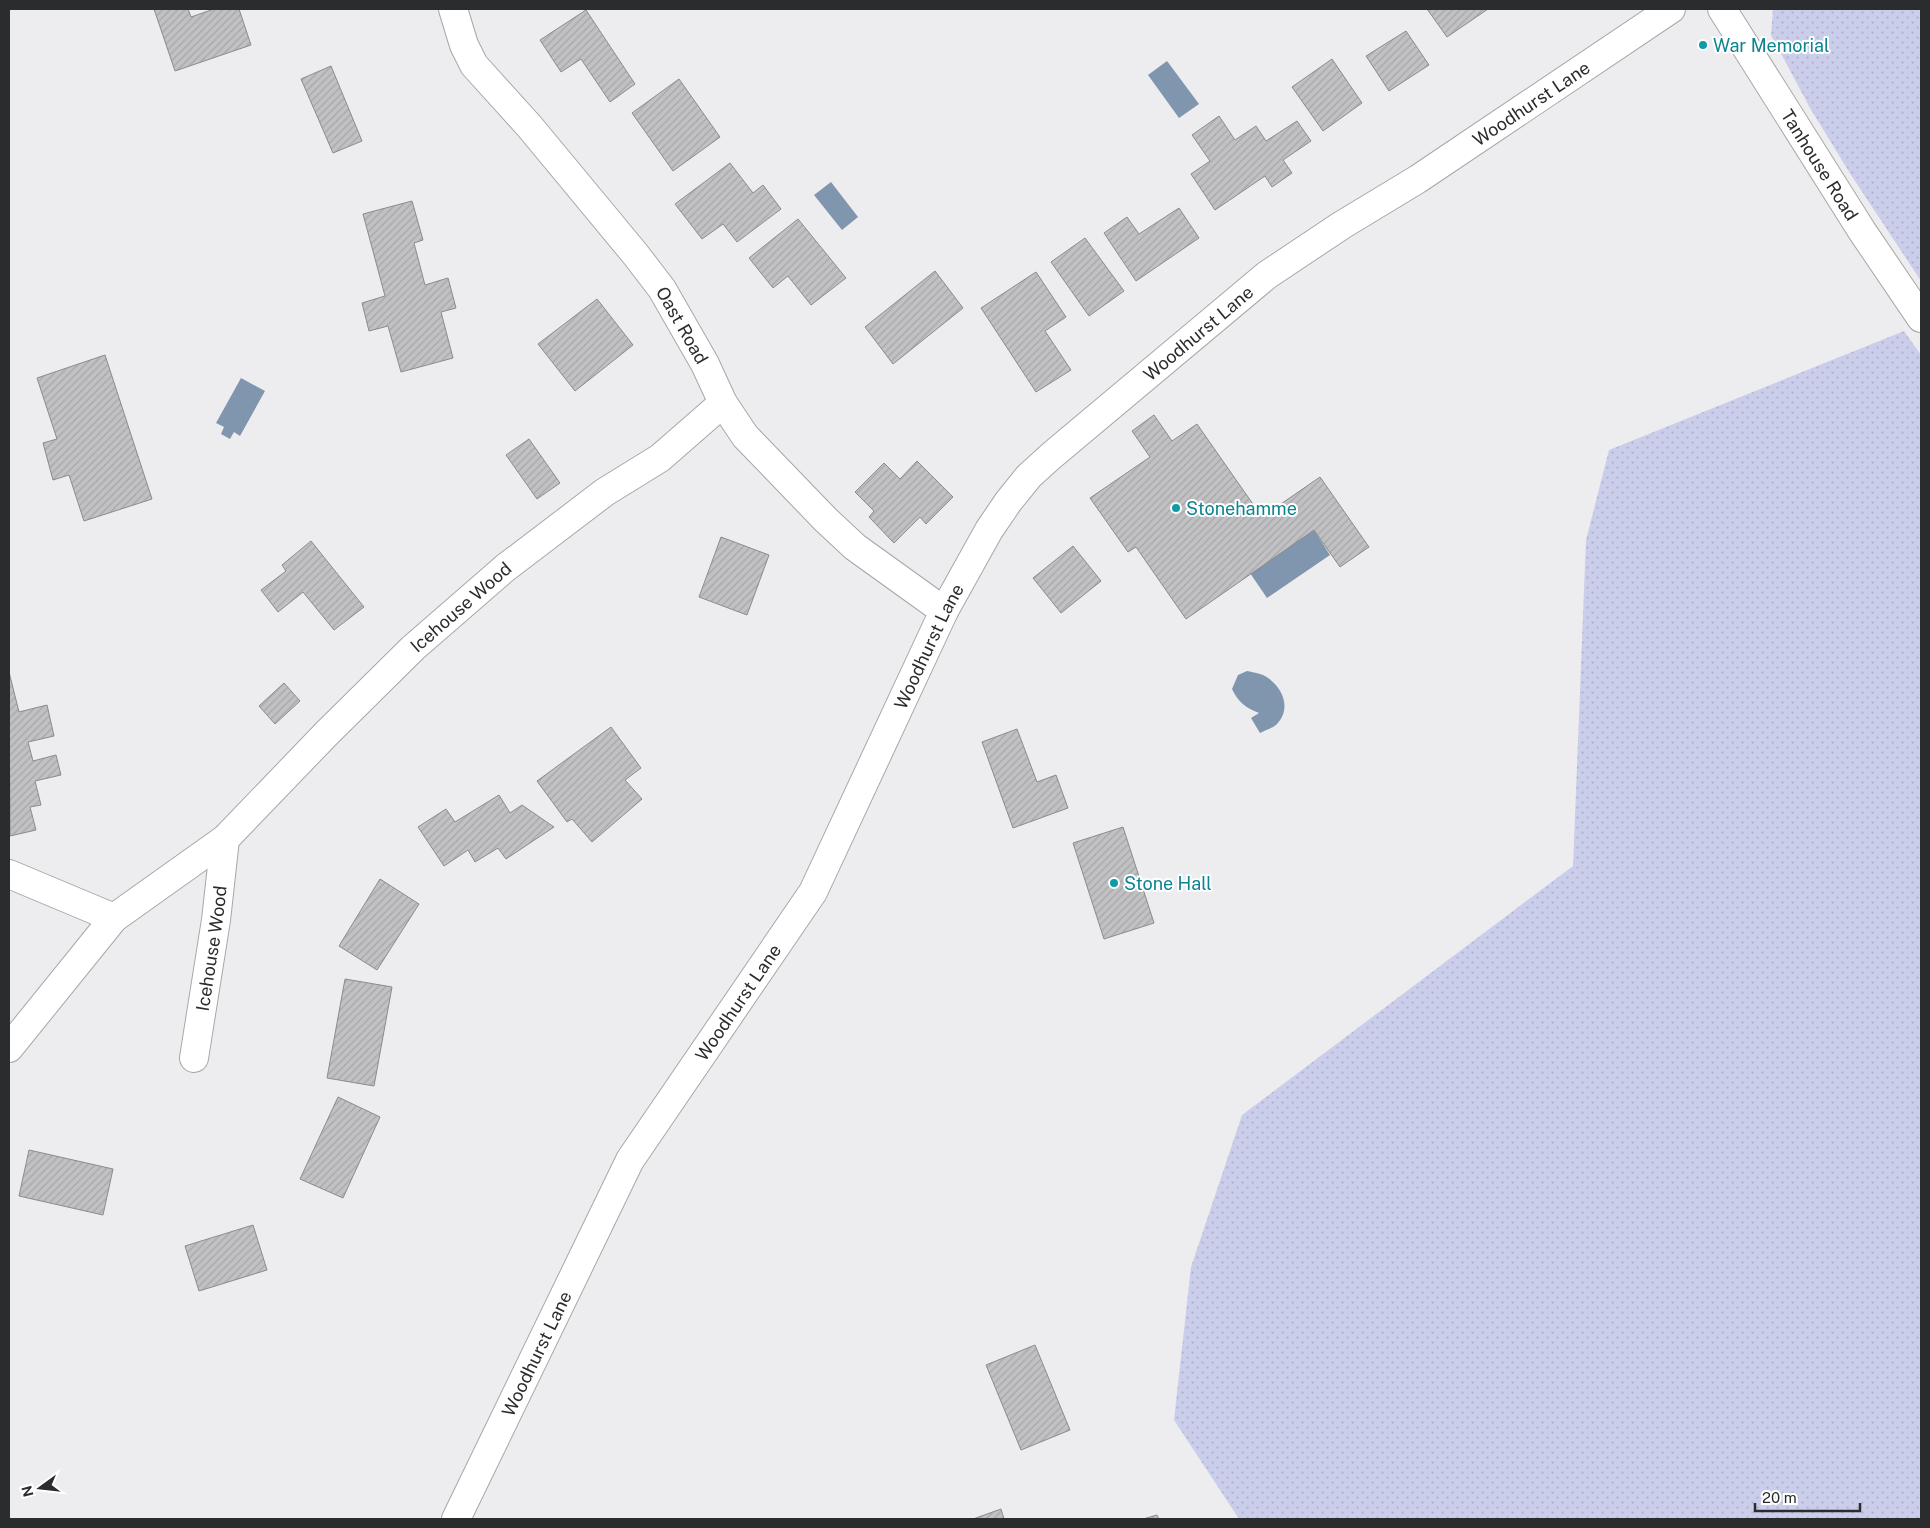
<svg xmlns="http://www.w3.org/2000/svg" width="1930" height="1528" viewBox="0 0 1930 1528" font-family="'Public Sans',sans-serif">
<defs>
<pattern id="grass-dots" width="8" height="8" patternUnits="userSpaceOnUse" patternTransform="scale(1.25)"><rect width="8" height="8" fill="#cbceeb"/><path d="M2 2h.1M6 6h.1" fill="none" stroke="#aeb1ca" stroke-width="1.8" stroke-linecap="round"/></pattern>
<pattern id="building-hatch" width="6" height="6" patternUnits="userSpaceOnUse" patternTransform="scale(1.25)"><rect width="6" height="6" fill="#c1c1c4"/><path d="M-1 1l2-2M0 6l6-6M5 7l2-2" fill="none" stroke="#a6a6a9"/></pattern>
</defs>
<rect width="100%" height="100%" fill="#ededf0"/>
<g fill="url(#grass-dots)">
<polygon points="1773,9 1921,9 1921,281 1851,175 1810,108 1771,35"/>
<polygon points="1904,331 1921,355 1921,1519 1239,1519 1174,1420 1191,1267 1242,1115 1573,866 1586,540 1609,450"/>
</g>
<g fill="#8095ae">
<polygon points="1167,61 1199,104 1179,118 1148,75"/>
<polygon points="831,182 858,217 842,230 814,195"/>
<polygon points="241,378 265,391 240,436 234,432 230,439 221,434 224,427 216,423"/>
<polygon points="1314,530 1330,555 1267,598 1250,573"/>
<path d="M 1247,671 C 1252,672 1258,673 1263,675 C 1281,684 1293,707 1277,724 C 1273,728 1265,730 1260,733 L 1251,718 L 1259,713 C 1246,708 1238,702 1232,689 L 1238,675 Z"/>
</g>
<g fill="url(#building-hatch)" stroke="#8b8b8e">
<polygon points="154,9 188,9 191,17 214,9 239,9 251,45 175,71"/>
<polygon points="1427,9 1488,9 1447,37"/>
<polygon points="586,10 635,84 610,102 581,59 561,72 540,40"/>
<polygon points="1406,31 1429,65 1389,91 1366,56"/>
<polygon points="1332,59 1362,103 1323,131 1292,87"/>
<polygon points="331,66 362,141 333,153 301,79"/>
<polygon points="679,79 720,137 673,171 632,113"/>
<polygon points="1219,116 1235,140 1256,126 1266,141 1297,121 1311,141 1283,160 1292,173 1272,187 1265,176 1215,210 1191,174 1210,161 1192,135"/>
<polygon points="730,163 753,193 763,185 781,209 737,242 723,224 702,239 675,204"/>
<polygon points="412,201 423,240 414,243 425,285 448,278 456,308 441,312 453,358 401,372 388,326 369,331 362,303 385,296 363,214"/>
<polygon points="1179,208 1199,238 1136,281 1104,233 1127,217 1139,234"/>
<polygon points="798,219 846,278 811,305 788,276 773,288 749,258"/>
<polygon points="1085,238 1124,291 1089,316 1051,262"/>
<polygon points="935,271 963,308 893,364 865,327"/>
<polygon points="1036,272 1066,317 1045,331 1071,370 1036,392 981,308"/>
<polygon points="597,299 633,345 575,391 538,344"/>
<polygon points="105,355 152,499 84,521 69,475 53,480 43,443 57,439 37,378"/>
<polygon points="1154,415 1172,441 1197,424 1262,517 1320,477 1369,547 1340,567 1314,530 1186,619 1136,547 1128,552 1090,498 1150,457 1132,431"/>
<polygon points="529,439 560,483 537,499 506,455"/>
<polygon points="917,461 953,497 926,524 920,517 894,543 869,517 874,511 855,492 884,463 900,479"/>
<polygon points="721,537 769,555 747,615 699,597"/>
<polygon points="311,541 364,607 334,630 303,592 278,612 261,590 286,571 282,565"/>
<polygon points="1073,546 1101,581 1061,613 1033,578"/>
<polygon points="9,672 19,712 47,705 54,736 28,742 33,761 56,755 61,775 35,781 41,805 30,807 36,830 10,836"/>
<polygon points="284,683 300,701 275,724 259,706"/>
<polygon points="611,727 641,768 625,780 642,799 592,842 572,819 567,822 537,781"/>
<polygon points="1017,729 1037,782 1056,775 1068,808 1013,828 982,742"/>
<polygon points="499,795 510,813 522,805 554,827 506,859 498,848 475,862 468,850 444,866 418,827 446,809 455,822"/>
<polygon points="1123,827 1154,923 1104,939 1073,843"/>
<polygon points="380,879 419,904 377,970 339,946"/>
<polygon points="345,979 392,987 374,1086 327,1078"/>
<polygon points="338,1097 380,1117 343,1198 300,1179"/>
<polygon points="29,1150 113,1169 103,1215 19,1196"/>
<polygon points="253,1225 267,1270 199,1291 185,1246"/>
<polygon points="1035,1345 1070,1430 1021,1450 986,1365"/>
<polygon points="1001,1509 1004,1519 973,1519"/>
<polygon points="1157,1515 1159,1519 1143,1519"/>
</g>
<g fill="none" stroke-linecap="round" stroke-linejoin="round">
<defs>
<g id="minor">
<path id="s1" d="M 453,9 L 464,45 L 474,65 L 530,127 L 636,255 L 662,289 L 705,364 L 723,403 L 745,436 L 826,520 L 855,547 L 944,611"/>
<path id="s2" d="M 1722,9 L 1862,231 L 1921,318"/>
<path id="s3" d="M 9,874 L 114,918 L 225,839 L 327,733 L 413,648 L 505,568 L 605,492 L 660,458 L 723,403"/>
<polyline points="9,1048 114,918"/>
<path id="s4" d="M 194,1058 L 216,920 L 225,839"/>
<path id="s5" d="M 456,1519 L 630,1160 L 813,892 L 944,611 L 989,530 L 1008,502 L 1029,476 L 1051,456 L 1267,275 L 1342,225 L 1418,179 L 1671,9"/>
</g>
</defs>
<use href="#minor" stroke="#a7a7aa" stroke-width="30"/>
<use href="#minor" stroke="#fff" stroke-width="28"/>
</g>
<g fill="#0f9aa8" stroke="#fff" stroke-width="2">
<circle cx="1703" cy="45" r="5"/>
<circle cx="1176" cy="508" r="5"/>
<circle cx="1114" cy="883" r="5"/>
</g>
<g text-anchor="middle" dominant-baseline="central" stroke-width="4" stroke-linejoin="round" paint-order="stroke">
<g font-size="18" fill="#0d838f" stroke="#fff" text-anchor="start">
<text x="1713" y="45">War Memorial</text>
<text x="1186" y="508">Stonehamme</text>
<text x="1124" y="883">Stone Hall</text>
</g>
<g font-size="18" fill="#2b2c2d" stroke="#fff">
<text stroke="none"><textPath href="#s5" startOffset="1820">Woodhurst Lane</textPath></text>
<text stroke="none"><textPath href="#s2" startOffset="184">Tanhouse Road</textPath></text>
<text stroke="none"><textPath href="#s1" startOffset="394">Oast Road</textPath></text>
<text stroke="none"><textPath href="#s5" startOffset="1415">Woodhurst Lane</textPath></text>
<text stroke="none"><textPath href="#s3" startOffset="581">Icehouse Wood</textPath></text>
<text stroke="none"><textPath href="#s5" startOffset="995">Woodhurst Lane</textPath></text>
<text stroke="none"><textPath href="#s4" startOffset="111">Icehouse Wood</textPath></text>
<text stroke="none"><textPath href="#s5" startOffset="590">Woodhurst Lane</textPath></text>
<text stroke="none"><textPath href="#s5" startOffset="184">Woodhurst Lane</textPath></text>
</g>
</g>
<rect width="1930" height="1528" fill="none" stroke="#2b2c2d" stroke-width="20"/>
<g transform="translate(40 1488) rotate(255)" stroke="#ffffff" stroke-width="4" paint-order="stroke">
<path d="M0-4L9 19L0 12L-9 19Z" fill="#2b2c2d"/>
<text y="-8" font-size="14" font-weight="bold" text-anchor="middle" fill="#2b2c2d">N</text>
</g>
<path d="M1755 1503v8h105v-8" fill="none" stroke="#2b2c2d" stroke-width="2.5"/>
<text x="1762" y="1503" font-size="15" fill="#2b2c2d" stroke="#ffffff" stroke-width="4" paint-order="stroke">20 m</text>
</svg>
